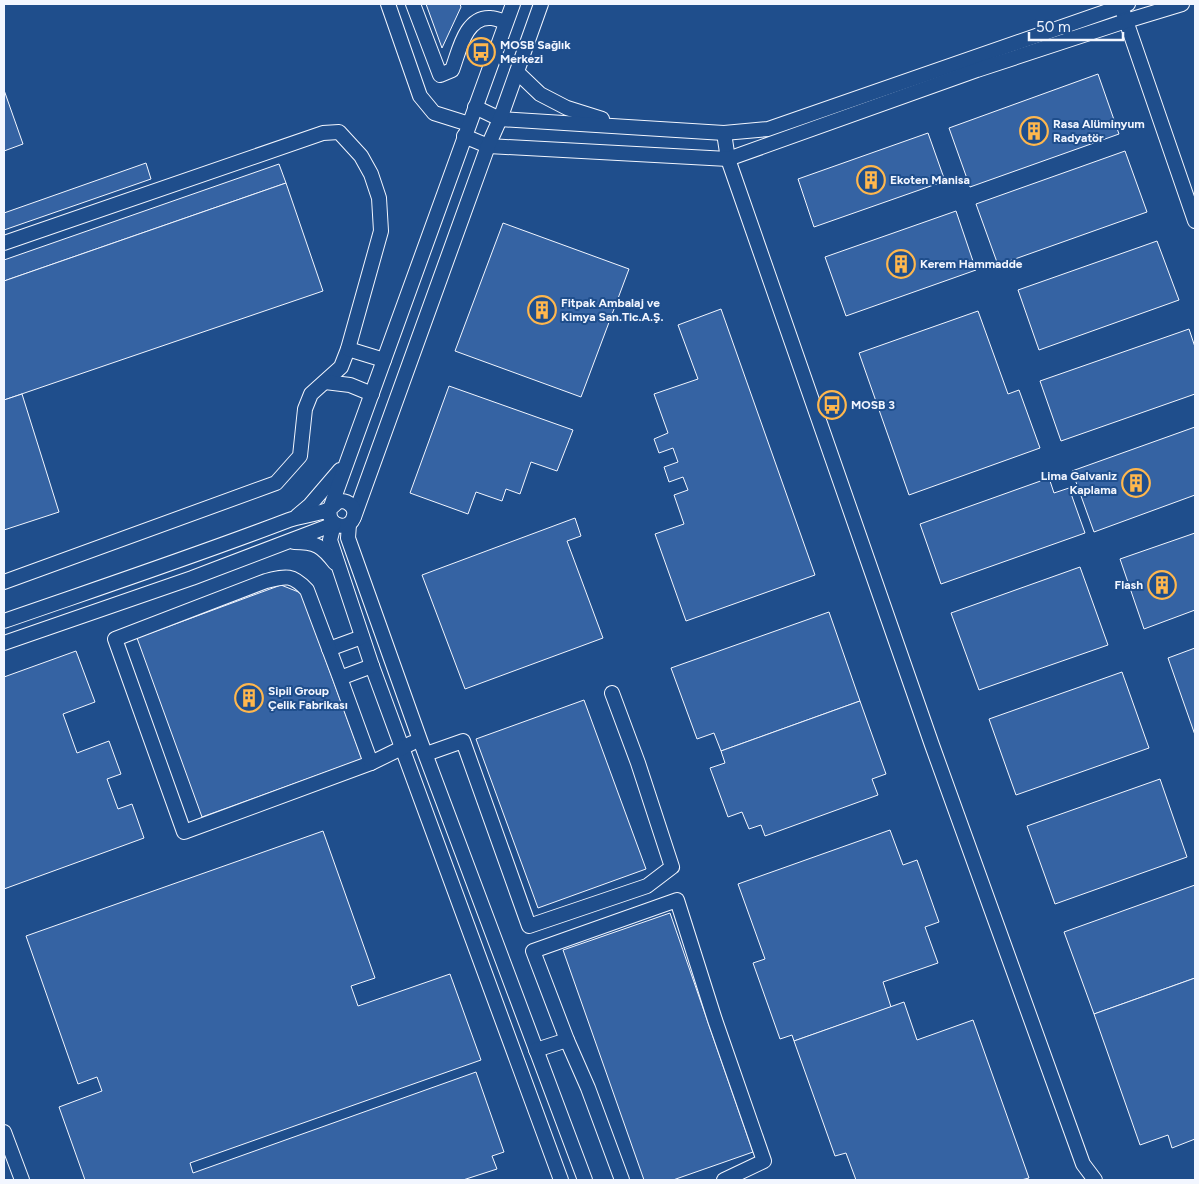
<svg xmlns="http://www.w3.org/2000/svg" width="1199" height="1184" viewBox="0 0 1199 1184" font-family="Figtree,sans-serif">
<rect width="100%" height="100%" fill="#1f4e8c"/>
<g fill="#3563a3" stroke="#f2f6ff">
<polygon points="426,4 460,4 461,7 442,48"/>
<polygon points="1098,74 1119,134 970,187 949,128"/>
<polygon points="4,90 23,144 4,151"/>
<polygon points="928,133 945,181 814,227 798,179"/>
<polygon points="1125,151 1147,212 998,265 976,204"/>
<polygon points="146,163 151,179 4,230 4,213"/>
<polygon points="279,164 286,183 4,281 4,260"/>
<polygon points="286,183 323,291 4,400 4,281"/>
<polygon points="956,211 976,270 846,316 825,257"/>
<polygon points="503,223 629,269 581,397 455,351"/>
<polygon points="1157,241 1179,300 1039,350 1018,290"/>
<polygon points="721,309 815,575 686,621 655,534 684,524 674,495 688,490 683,477 669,482 664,467 678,462 673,448 659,453 654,439 668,433 654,394 698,379 678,325"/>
<polygon points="978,311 1008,394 1019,390 1040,448 909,495 859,353"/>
<polygon points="1189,329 1195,347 1195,394 1061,441 1040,381"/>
<polygon points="449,386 573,430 557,471 531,462 520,494 506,489 502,501 476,492 468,514 410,493"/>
<polygon points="22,394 59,512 4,530 4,400"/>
<polygon points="1195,427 1195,495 1094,532 1072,471"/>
<polygon points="1049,478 1054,493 1069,488 1085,533 941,584 920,524"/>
<polygon points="575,518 581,536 567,541 603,638 465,689 422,575"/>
<polygon points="1195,533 1195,610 1144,629 1120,559"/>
<polygon points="1080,567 1108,645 979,690 951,613"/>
<polygon points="281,585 301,593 362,759 202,817 137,638"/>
<polygon points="829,612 860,701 721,751 714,733 697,739 671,668"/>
<polygon points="1195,648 1195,735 1168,658"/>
<polygon points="76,651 95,702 63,714 77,753 109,741 121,774 107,779 118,809 132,804 144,838 4,889 4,677"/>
<polygon points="1122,672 1149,748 1016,795 989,719"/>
<polygon points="584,700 646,869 538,908 476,739"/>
<polygon points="860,701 886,774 872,779 878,795 765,836 761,825 749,829 742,812 728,817 710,768 725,763 721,751"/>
<polygon points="1160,779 1187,857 1055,904 1027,826"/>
<polygon points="890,830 903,865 917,860 939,922 925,927 938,963 883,982 891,1007 794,1041 792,1035 780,1039 753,963 765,959 738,884"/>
<polygon points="323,831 375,978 351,986 358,1006 450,974 481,1060 190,1163 193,1173 476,1072 504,1152 492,1156 497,1169 463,1180 85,1180 59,1107 102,1091 97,1077 78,1084 26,936"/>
<polygon points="1195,885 1195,978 1094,1014 1064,932"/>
<polygon points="670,913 753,1152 673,1180 644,1180 563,950"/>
<polygon points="1195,978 1195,1139 1172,1148 1168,1135 1140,1145 1094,1014"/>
<polygon points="904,1002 917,1040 973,1020 1029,1178 1021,1180 856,1180 846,1153 835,1156 794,1041"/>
</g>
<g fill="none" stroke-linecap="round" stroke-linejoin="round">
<defs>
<g id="minor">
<polyline points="388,4 420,96 434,113 469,124"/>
<path d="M 413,4 L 440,75 L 452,70 C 459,52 465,16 491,18 C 496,18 501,21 506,22"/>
<polyline points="1123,12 1195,221"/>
<polyline points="517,72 540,94 567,108 602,119"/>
<polyline points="475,107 500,119 724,133 768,129 1128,4"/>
<polyline points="724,133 728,159 932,745 1083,1164 1095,1180"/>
<polyline points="464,136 488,146 728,159 977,70 1126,21 1182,4"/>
<polyline points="4,243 323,133 339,132 361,156 371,174 379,198 381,231 348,349 341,367 311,394 305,409 300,456 276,483 4,582"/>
<polyline points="348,349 384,360"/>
<polyline points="325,382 350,385 372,394"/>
<polyline points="297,516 310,505 340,470"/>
<polyline points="354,517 488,146 500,119 541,4"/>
<polyline points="334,524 330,540 372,666 561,1180"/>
<polyline points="349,524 348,538 420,740 585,1180"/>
<path d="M 294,542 C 316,542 322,546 335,563"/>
<path d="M 4,621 C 99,588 195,556 289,520 C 300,516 321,514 329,509 C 334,507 335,502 341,501 C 349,501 356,508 354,516 C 350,533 326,526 330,509 L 513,4"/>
<polyline points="4,643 192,578 334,524"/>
<polyline points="329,649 362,637"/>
<path d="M 340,678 L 307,590 C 292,574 286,576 266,581 L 115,639 L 184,832 L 371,763 L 340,678 L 372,666"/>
<polyline points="426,754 463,741 529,926 647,886 672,867 638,763 612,693"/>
<polyline points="371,763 412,743"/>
<polyline points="536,1050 567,1040"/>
<polyline points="4,1132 22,1180"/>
<polyline points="622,1180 588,1088 567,1040 533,951 677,900 715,1020 764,1161 724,1180"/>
</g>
</defs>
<use href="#minor" stroke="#f2f6ff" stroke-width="16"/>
<use href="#minor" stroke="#1f4e8c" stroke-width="14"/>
</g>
<defs>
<symbol id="bus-ring" viewBox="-11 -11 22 22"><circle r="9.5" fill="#1f4e8c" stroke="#ffb74d" stroke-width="1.5"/><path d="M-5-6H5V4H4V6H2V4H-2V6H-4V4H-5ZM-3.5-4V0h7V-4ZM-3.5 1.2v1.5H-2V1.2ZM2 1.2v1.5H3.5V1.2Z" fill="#ffb74d"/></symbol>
<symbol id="building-ring" viewBox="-11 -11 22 22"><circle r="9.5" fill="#1f4e8c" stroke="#ffb74d" stroke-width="1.5"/><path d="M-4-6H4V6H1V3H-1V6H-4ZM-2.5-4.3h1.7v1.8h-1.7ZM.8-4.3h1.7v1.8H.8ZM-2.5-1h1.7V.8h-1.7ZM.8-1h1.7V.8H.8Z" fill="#ffb74d"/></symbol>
</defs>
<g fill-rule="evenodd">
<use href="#bus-ring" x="465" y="36" width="32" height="32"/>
<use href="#building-ring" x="1018" y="115" width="32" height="32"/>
<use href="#building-ring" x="855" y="164" width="32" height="32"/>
<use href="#building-ring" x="885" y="248" width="32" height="32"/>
<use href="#building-ring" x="526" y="294" width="32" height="32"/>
<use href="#bus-ring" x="816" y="389" width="32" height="32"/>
<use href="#building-ring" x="1120" y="467" width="32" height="32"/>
<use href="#building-ring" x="1146" y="569" width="32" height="32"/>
<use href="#building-ring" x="233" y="682" width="32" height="32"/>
</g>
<g text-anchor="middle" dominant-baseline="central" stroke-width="4" stroke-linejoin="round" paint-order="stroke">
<g font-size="12" font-weight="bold" fill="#f2f6ff" stroke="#1f4e8c" text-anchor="start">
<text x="500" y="45">MOSB Sağlık<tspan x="500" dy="14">Merkezi</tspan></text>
<text x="1053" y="124">Rasa Alüminyum<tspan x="1053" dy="14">Radyatör</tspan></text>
<text x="890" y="180">Ekoten Manisa</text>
<text x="920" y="264">Kerem Hammadde</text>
<text x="561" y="303">Fitpak Ambalaj ve<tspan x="561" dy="14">Kimya San.Tic.A.Ş.</tspan></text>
<text x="851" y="405">MOSB 3</text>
<text x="1117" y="476" text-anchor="end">Lima Galvaniz<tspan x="1117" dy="14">Kaplama</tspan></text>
<text x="1143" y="585" text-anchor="end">Flash</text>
<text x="268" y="691">Sipil Group<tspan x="268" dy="14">Çelik Fabrikası</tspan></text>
</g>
</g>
<rect width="1199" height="1184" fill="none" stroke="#f2f6ff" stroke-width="10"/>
<path d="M1029 32v8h94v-8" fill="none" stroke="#f2f6ff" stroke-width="2.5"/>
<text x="1036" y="32" font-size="15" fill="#f2f6ff" stroke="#1f4e8c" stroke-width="4" paint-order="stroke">50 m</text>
</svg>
